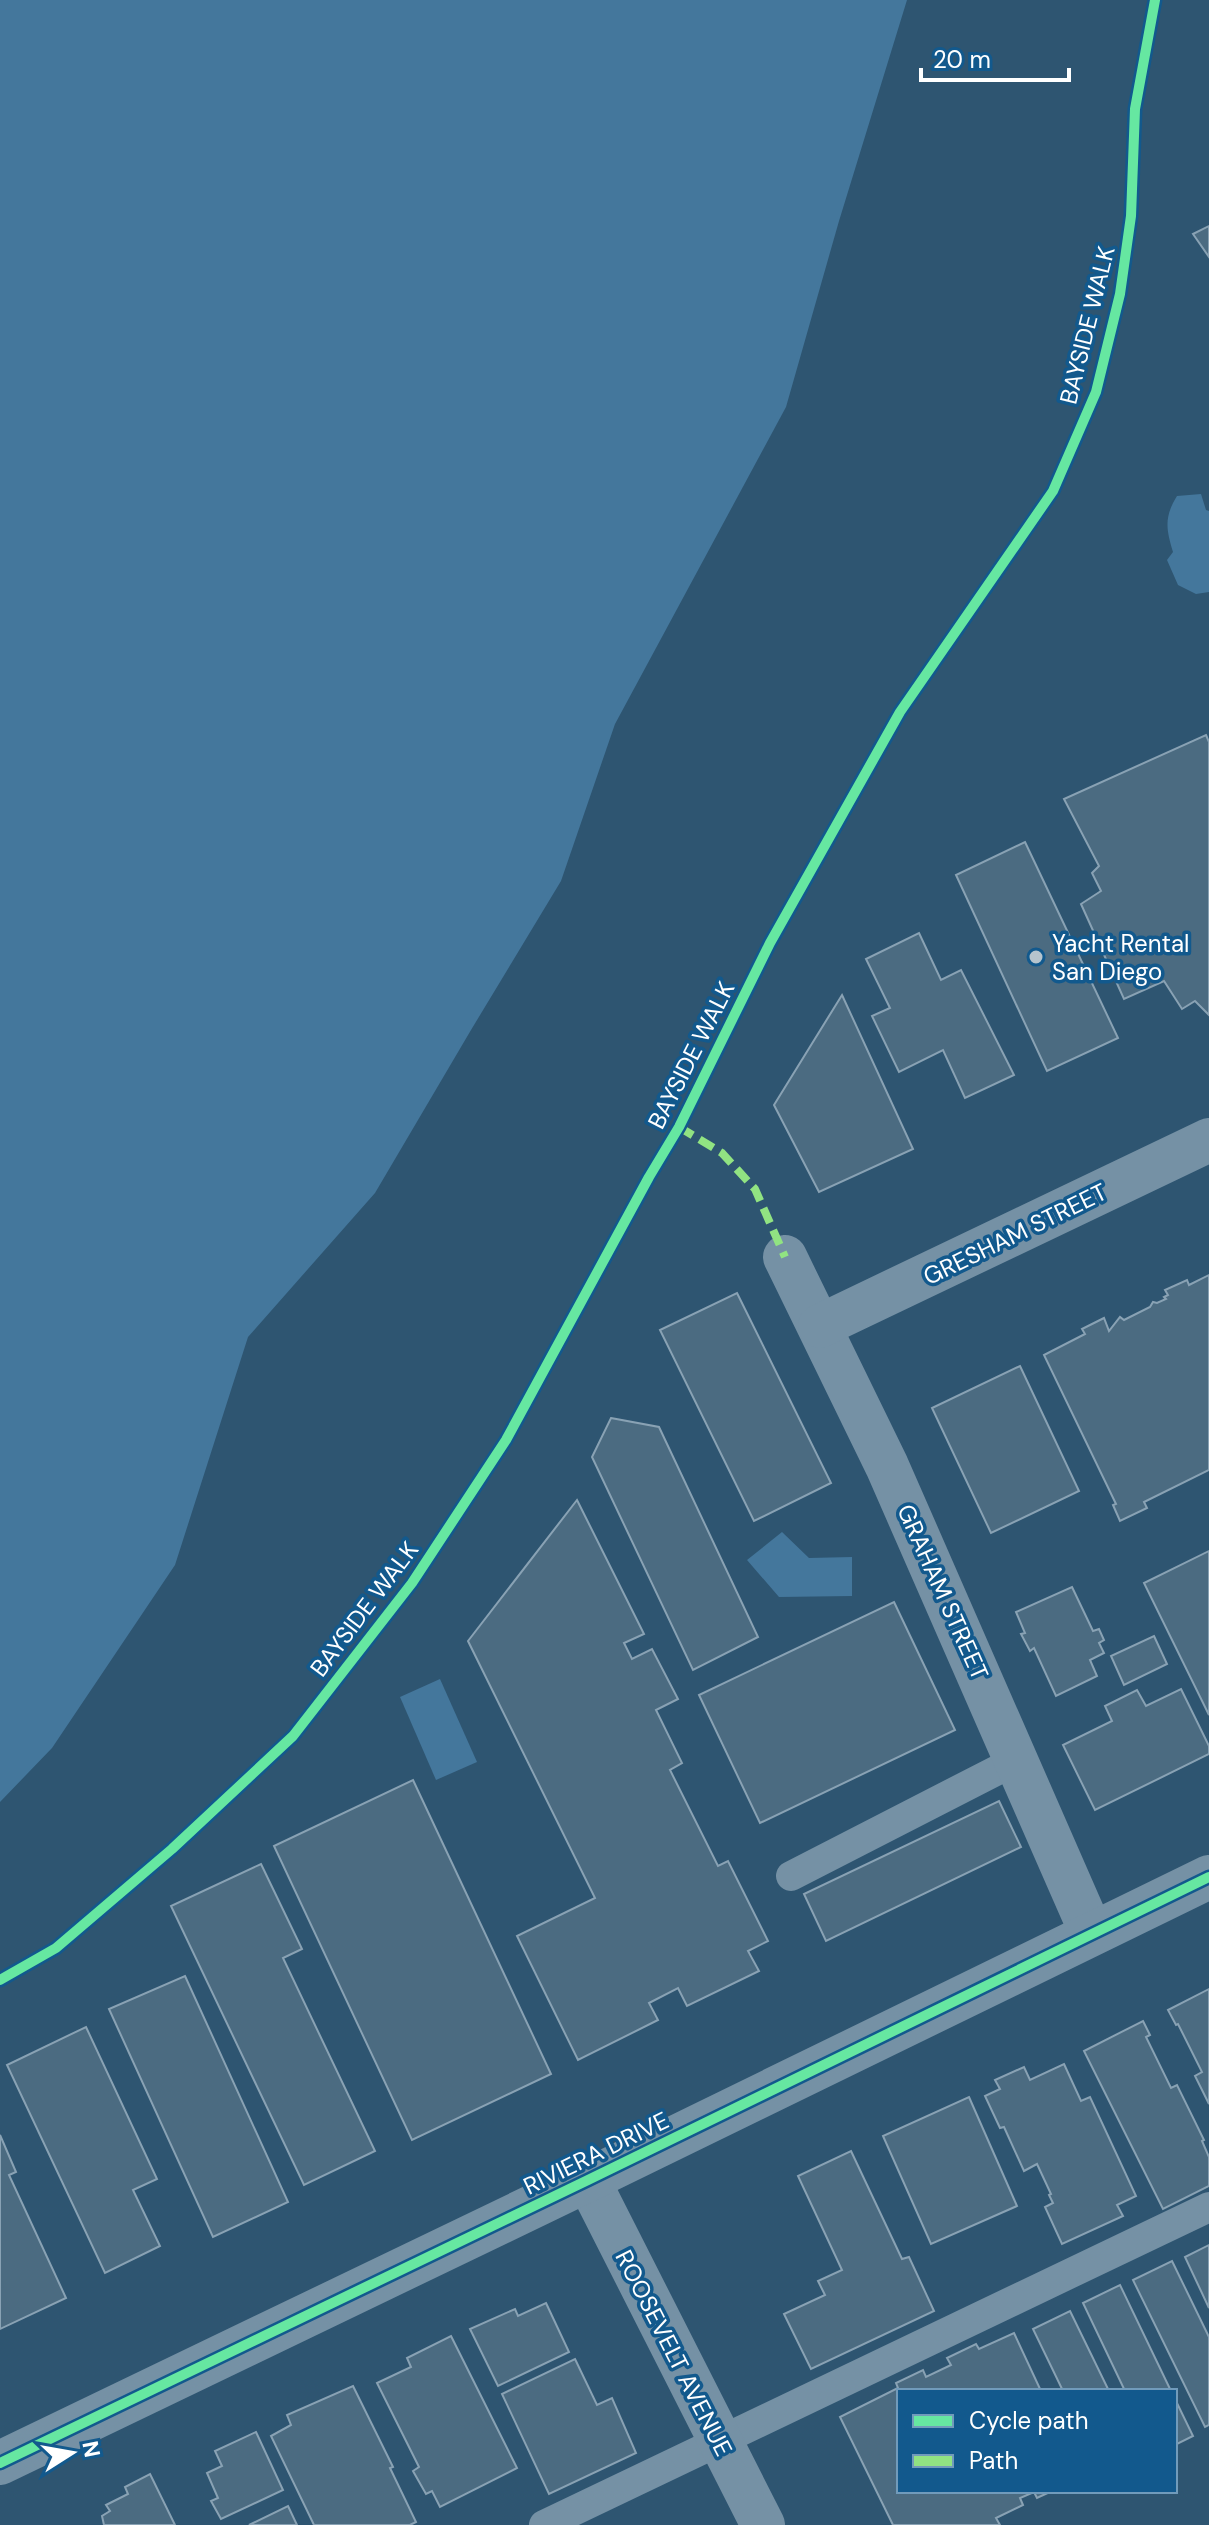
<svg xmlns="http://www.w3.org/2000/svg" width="1209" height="2525" viewBox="0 0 1209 2525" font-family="'DM Sans',sans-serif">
<rect width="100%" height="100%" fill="#2e5571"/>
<g fill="#44779c">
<polygon points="0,0 907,0 839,221 786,407 615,724 561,881 471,1030 375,1193 248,1337 175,1565 52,1748 0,1802"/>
<path d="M 1201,494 L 1206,510 L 1209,511 L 1209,592 L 1196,594 L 1178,585 L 1167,560 L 1173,552 C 1166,529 1164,517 1177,496 Z"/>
<polygon points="782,1532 809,1558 852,1557 852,1596 779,1597 747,1560"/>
<polygon points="440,1679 477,1762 436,1780 400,1697"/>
</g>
<g fill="#4b6b81" stroke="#89a2b4" stroke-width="2">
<polygon points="1209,226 1209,257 1193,234"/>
<polygon points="1206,735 1209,742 1209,1015 1195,1001 1182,1009 1164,981 1124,999 1081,904 1101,891 1092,873 1099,866 1064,799"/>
<polygon points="1025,842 1118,1038 1047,1071 956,875"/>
<polygon points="919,933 941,980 961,970 1014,1075 965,1098 943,1050 899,1072 872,1016 890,1008 866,959"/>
<polygon points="842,995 913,1149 819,1192 774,1105"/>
<polygon points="1209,1275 1209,1470 1144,1502 1147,1508 1120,1521 1113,1505 1116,1504 1044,1355 1085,1334 1082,1329 1104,1318 1109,1331 1120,1317 1124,1320 1150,1307 1153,1302 1157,1303 1166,1299 1164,1297 1168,1295 1165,1290 1187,1280 1189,1285"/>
<polygon points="737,1293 831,1483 754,1521 660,1330"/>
<polygon points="1020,1366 1079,1491 991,1533 932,1408"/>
<polygon points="611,1418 659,1427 758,1637 693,1670 592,1457"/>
<polygon points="577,1500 644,1634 624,1643 632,1659 652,1649 678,1699 656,1710 682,1763 670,1770 718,1866 728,1861 768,1941 748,1951 759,1971 687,2006 678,1988 649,2003 658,2020 578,2060 517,1936 595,1898 468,1641"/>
<polygon points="1209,1551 1209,1715 1144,1583"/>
<polygon points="1072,1587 1093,1631 1099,1629 1104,1640 1099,1643 1104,1653 1090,1660 1097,1676 1056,1696 1034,1648 1030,1651 1021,1634 1025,1633 1016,1612"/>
<polygon points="894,1602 955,1730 760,1823 699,1695"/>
<polygon points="1154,1636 1167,1664 1124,1685 1111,1656"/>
<polygon points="1181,1689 1209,1746 1209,1754 1095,1810 1063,1745 1112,1721 1105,1706 1137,1690 1146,1706"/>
<polygon points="413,1780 551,2074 412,2140 274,1846"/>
<polygon points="999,1801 1021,1847 826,1941 804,1894"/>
<polygon points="261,1864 302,1949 283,1958 375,2151 304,2185 171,1906"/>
<polygon points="185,1976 288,2202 213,2237 109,2009"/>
<polygon points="1209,1989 1209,2104 1195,2076 1202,2072 1178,2024 1176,2025 1168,2010"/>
<polygon points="1143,2021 1150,2035 1146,2037 1171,2088 1177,2085 1204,2140 1202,2141 1209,2157 1209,2186 1163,2209 1084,2051"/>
<polygon points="86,2027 157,2179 133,2190 160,2246 105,2273 7,2065"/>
<polygon points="1064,2064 1081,2101 1090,2097 1136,2196 1117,2205 1123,2216 1062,2244 1045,2207 1053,2203 1049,2195 1051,2194 1037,2164 1024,2171 1004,2127 1000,2128 985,2096 1000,2089 995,2080 1024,2067 1030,2080"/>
<polygon points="969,2097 1017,2206 931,2244 883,2136"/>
<polygon points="0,2135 16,2172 9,2175 66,2298 0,2329"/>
<polygon points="851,2151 902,2259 909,2257 934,2311 811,2369 784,2314 825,2295 818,2281 842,2270 798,2176"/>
<polygon points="1209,2245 1209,2308 1185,2257"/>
<polygon points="1172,2261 1209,2337 1209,2425 1205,2427 1133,2280"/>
<polygon points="1120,2285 1171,2391 1125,2391 1083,2303"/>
<polygon points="546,2303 569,2352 498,2386 470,2329 515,2309 518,2316"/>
<polygon points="1070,2311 1109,2391 1063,2391 1033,2329"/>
<polygon points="1014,2333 1041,2391 899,2391 899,2491 1052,2491 1037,2498 1034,2492 1020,2498 1023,2505 996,2518 1000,2525 893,2525 840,2417 898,2388 896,2383 923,2370 926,2377 951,2365 947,2358 976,2344 979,2349"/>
<polygon points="451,2336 517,2468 440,2507 432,2491 426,2494 413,2471 419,2467 377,2383 411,2367 407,2358"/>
<polygon points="575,2359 597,2405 612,2398 636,2453 549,2494 502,2394"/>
<polygon points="353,2386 393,2467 390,2468 416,2522 410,2525 314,2525 271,2436 291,2425 287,2415"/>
<polygon points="1175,2399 1193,2436 1175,2445"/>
<polygon points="256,2432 283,2490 221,2519 211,2501 218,2498 207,2473 222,2466 215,2451"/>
<polygon points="150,2474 175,2525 104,2525 102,2516 110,2511 106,2505 128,2494 125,2487"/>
<polygon points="288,2506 297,2525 249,2525"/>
</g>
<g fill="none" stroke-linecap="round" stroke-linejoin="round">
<g stroke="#7591a5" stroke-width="30">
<polyline points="791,1876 1017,1760"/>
<polyline points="544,2525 1209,2207"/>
</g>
<g stroke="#7591a5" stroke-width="44">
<polyline points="785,1257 887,1466 1091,1932"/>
<polyline points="820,1326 1209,1140"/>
<polyline points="588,2180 763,2525"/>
</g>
<polyline stroke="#7591a5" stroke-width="44" points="0,2463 588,2180 1209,1877"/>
<polyline stroke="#91e382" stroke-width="8" stroke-dasharray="16 8" stroke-linecap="butt" points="679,1127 722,1153 755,1189 785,1257"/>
<defs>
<g id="cycleway">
<polyline points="0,1980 56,1948 172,1849 293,1736 412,1583 506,1440 649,1177 679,1127 770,943 900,712 1053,491 1096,392 1120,294 1131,216 1135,109 1155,0"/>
<polyline points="0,2463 588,2180 1209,1877"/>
</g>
</defs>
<use href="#cycleway" stroke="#12598d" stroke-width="15"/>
<use href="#cycleway" stroke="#66e7a1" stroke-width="10"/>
</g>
<circle fill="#b6c4cd" stroke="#12598d" stroke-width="3" cx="1036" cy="957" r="8"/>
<g text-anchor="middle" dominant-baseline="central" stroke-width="7" stroke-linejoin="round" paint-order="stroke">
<g font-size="24" fill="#fff" stroke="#12598d">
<text transform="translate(1087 325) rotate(-76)">BAYSIDE WALK</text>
<text transform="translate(691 1055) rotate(-63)">BAYSIDE WALK</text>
<text transform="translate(1015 1234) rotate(-26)">GRESHAM STREET</text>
<text transform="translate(943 1592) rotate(66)">GRAHAM STREET</text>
<text transform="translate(364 1609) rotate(-53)">BAYSIDE WALK</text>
<text transform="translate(596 2153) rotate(-26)">RIVIERA DRIVE</text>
<text transform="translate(674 2353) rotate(63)">ROOSEVELT AVENUE</text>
</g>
<g font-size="24" fill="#fff" stroke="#12598d" text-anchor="start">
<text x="1052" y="943">Yacht Rental<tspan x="1052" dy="28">San Diego</tspan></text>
</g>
</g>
<rect x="897" y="2389" width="280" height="104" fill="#12598d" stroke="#719bbb" stroke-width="2"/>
<rect x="913" y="2415" width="40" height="12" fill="#66e7a1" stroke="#719bbb" stroke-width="2"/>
<text x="969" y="2429" font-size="24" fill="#ffffff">Cycle path</text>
<rect x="913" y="2455" width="40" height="12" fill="#91e382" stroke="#719bbb" stroke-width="2"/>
<text x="969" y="2469" font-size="24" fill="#ffffff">Path</text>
<g transform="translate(72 2453) rotate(79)" stroke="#12598d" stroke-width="6" paint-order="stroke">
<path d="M0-6L14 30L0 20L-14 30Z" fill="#ffffff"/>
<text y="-12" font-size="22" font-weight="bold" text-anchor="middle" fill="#ffffff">N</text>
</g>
<path d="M921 68v12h148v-12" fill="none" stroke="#ffffff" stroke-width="4"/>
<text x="933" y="68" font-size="24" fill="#ffffff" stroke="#12598d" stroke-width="6" paint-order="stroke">20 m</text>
</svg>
